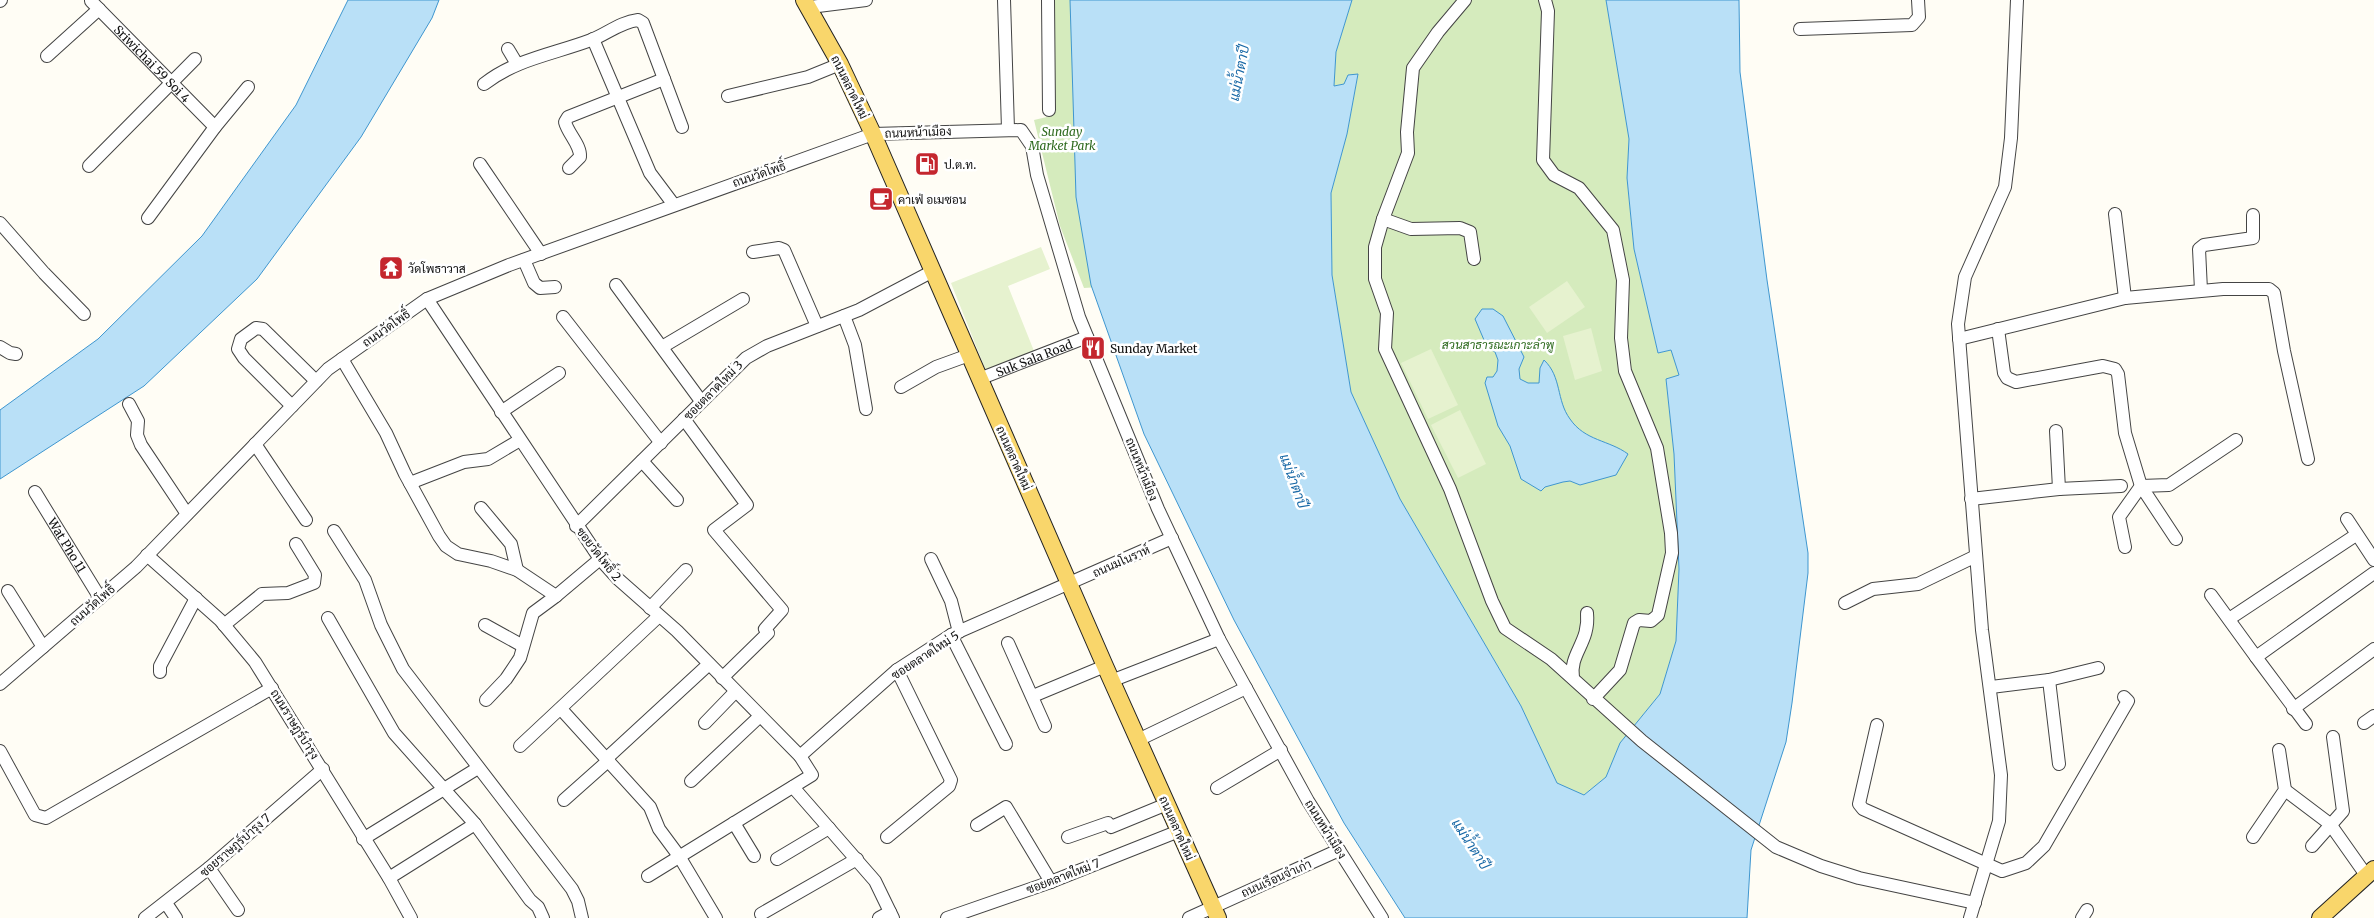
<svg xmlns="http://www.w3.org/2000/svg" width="2374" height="918" viewBox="0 0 2374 918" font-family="Merriweather,Sarabun,serif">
<rect width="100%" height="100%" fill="#fffdf5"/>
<g fill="#d5ebbd">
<polygon points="1051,0 1082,0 1099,287 1084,288 1060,226 1034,120 1051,116"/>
<polygon points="1352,0 1606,0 1629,139 1627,178 1634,249 1658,353 1671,350 1679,375 1666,379 1674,454 1679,569 1676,641 1660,694 1620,743 1606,777 1584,795 1557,784 1521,706 1400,499 1351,392 1332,275 1331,193 1347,134 1358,75 1344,84 1334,86 1336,52"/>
</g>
<g fill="#e6f2cf">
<polygon points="1041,247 1050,269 1008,286 1034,351 986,371 951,283"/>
<polygon points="1567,281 1585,307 1547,333 1529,307"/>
<polygon points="1591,328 1602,371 1575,380 1563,336"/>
<polygon points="1431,349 1458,405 1428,419 1401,363"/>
<polygon points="1460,410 1486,464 1458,478 1431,425"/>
</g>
<g fill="#b9e0f7" stroke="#3f96cf">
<polygon points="348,0 439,0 432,18 361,137 257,279 144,386 0,479 0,410 98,339 202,236 296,105"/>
<polygon points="1070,0 1352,0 1336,52 1334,86 1344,84 1348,75 1358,74 1347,134 1331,193 1332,275 1351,392 1400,499 1521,706 1557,783 1584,795 1606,777 1620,743 1660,694 1676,641 1679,569 1674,454 1666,379 1679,375 1671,350 1658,353 1634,249 1627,178 1629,139 1606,0 1739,0 1740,72 1767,280 1808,553 1808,573 1792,703 1786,742 1751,850 1747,918 1405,918 1344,823 1234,620 1144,434 1091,285 1076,197"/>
<path d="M 1482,309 L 1493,309 L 1503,316 L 1524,357 L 1519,369 L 1520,379 L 1528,383 L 1539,383 L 1540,368 L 1544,360 C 1562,377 1556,400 1570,419 C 1585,441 1609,440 1628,454 L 1616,475 L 1580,485 L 1570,481 L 1563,482 L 1545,487 L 1541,491 L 1521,479 L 1510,446 L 1498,426 L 1485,383 L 1487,377 L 1493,377 L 1497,371 L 1498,360 L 1495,352 L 1487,347 L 1475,319 Z"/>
</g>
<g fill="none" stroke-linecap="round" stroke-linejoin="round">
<defs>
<g id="minor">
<path id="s1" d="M 92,0 L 91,1 L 215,127"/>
<polyline points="1004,0 1008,129"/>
<polyline points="1048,0 1049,110"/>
<polyline points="1465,0 1438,32 1413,68 1407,132 1408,153 1383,219 1375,247 1375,279 1387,313 1385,349 1450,489 1492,601 1505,628 1551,659 1642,741 1776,847 1821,866 1859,878 1975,903"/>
<polyline points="1545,0 1548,11 1543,160 1554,175 1579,188 1613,230 1623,280 1621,338 1625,371 1657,448 1671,533 1672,553 1658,615 1651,621 1639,620 1634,623 1620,670 1593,699"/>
<polyline points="0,1 1,0"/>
<polyline points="810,7 866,0"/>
<polyline points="1800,29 1912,25 1919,17 1918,0"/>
<polyline points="593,39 650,173 674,205"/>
<polyline points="508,49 517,64"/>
<polyline points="47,56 99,9"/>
<path d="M 484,84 C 516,59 554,54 591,40 C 607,34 620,22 638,20 L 643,23 L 682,127"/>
<polyline points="728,96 808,77 840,64"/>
<polyline points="480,164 541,254"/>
<polyline points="89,166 195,59"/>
<path d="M 569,168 L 580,157 C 581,145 568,134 565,122 L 568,117 L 664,79"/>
<polyline points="2115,214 2125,298"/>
<polyline points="148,218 215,127 248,87"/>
<polyline points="1383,219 1411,229 1460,228 1470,232 1474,259"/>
<polyline points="0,223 44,273 84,314"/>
<polyline points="753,252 779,248 784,250 817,326"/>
<polyline points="524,260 534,283 540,288 555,287"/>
<polyline points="616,285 701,401"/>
<polyline points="2201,290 2199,249 2204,245 2253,238 2253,215"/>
<polyline points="427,299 600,559 618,579 677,631 800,756 812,775 648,876"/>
<polyline points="844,316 855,345 866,409"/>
<polyline points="563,317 661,443"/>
<polyline points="1998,329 2004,373 2007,378 2016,382 2103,366 2115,369 2118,374 2125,433 2141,486 2176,539"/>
<polyline points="1959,339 2125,298 2223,289 2269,289 2274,293 2284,351 2308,459"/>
<polyline points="0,347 10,353 16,354"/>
<polyline points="662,347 743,299"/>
<polyline points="342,359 386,433 405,474 439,536 446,546 458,554 491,561 517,570 556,596 600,559"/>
<path id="s2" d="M 979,379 L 1087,337"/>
<polyline points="901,387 936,367 969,355"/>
<polyline points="129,404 138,421 137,435 141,445 187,514"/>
<polyline points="292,406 244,358 238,349 241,339 256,328 263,329 316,381"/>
<polyline points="501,412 559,373"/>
<polyline points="684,419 747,505 714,530 782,610 765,629 768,633 722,678"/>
<polyline points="2056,431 2059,489"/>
<polyline points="255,444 306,520"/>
<polyline points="642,461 677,500"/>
<polyline points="410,483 464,462 488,459 520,440"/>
<path id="s3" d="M 35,492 L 100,598"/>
<polyline points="1971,499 2059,489 2121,486"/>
<polyline points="481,508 511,544 517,570"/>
<polyline points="2347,519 2374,560"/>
<polyline points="576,526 746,358 767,346 859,310 933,271"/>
<polyline points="334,531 365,580 381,625 403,669 572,889 578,901 582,918"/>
<polyline points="2125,547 2119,517 2141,486 2169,485 2236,440"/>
<polyline points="147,555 220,620 255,662 389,878 411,918"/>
<polyline points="931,559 951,601 959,632"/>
<polyline points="8,591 43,647"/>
<polyline points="2211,595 2256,657"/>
<polyline points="1845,603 1873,589 1918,584 1976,556"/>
<polyline points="650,608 686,570"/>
<polyline points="328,618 394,733 475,824 530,900 538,907 543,918"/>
<polyline points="2229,619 2356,535"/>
<polyline points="224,625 262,594 288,593 314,583 315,575 296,544"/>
<polyline points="485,625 523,646"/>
<polyline points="951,635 1006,744"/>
<polyline points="1008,643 1045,726"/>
<polyline points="160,672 160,666 196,598"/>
<path d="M 1573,678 C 1569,653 1590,643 1587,613"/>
<polyline points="2049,680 2059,764"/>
<polyline points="1111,681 1219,639"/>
<polyline points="0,684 136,567 328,369 427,299 509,265 873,134 1021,130 1032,146 1037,175 1079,317 1158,509 1219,639 1308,801 1382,918"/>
<polyline points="1991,687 2049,680 2098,668"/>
<polyline points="1033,696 1105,666"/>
<polyline points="486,700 506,679 520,658 533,613 556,596"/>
<polyline points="561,709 650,807 659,829 679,856 716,918"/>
<polyline points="2293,709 2374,649"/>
<polyline points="705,723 735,692"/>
<polyline points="2364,723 2374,716"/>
<polyline points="2306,724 2256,657 2374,573"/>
<polyline points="1877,725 1859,804 1863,809 2002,871 2026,863 2044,846 2128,701 2124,697"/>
<polyline points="1138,740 1246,688"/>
<polyline points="520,746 659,616"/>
<polyline points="0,751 35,815 46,818 272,688"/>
<polyline points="800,756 897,670 951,635 1172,538"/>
<polyline points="607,758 709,664"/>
<polyline points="691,781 760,716"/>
<polyline points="793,787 875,881 893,918"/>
<polyline points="1217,788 1281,750"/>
<polyline points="2285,790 2330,824 2366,875"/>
<polyline points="564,800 609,760"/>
<polyline points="734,823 754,856"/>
<polyline points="977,825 1006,807 1051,882"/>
<polyline points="887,837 949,786 951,780 897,670"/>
<polyline points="1068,837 1108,823 1111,827 1167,804"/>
<polyline points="2253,837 2285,790 2279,750"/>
<polyline points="363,839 478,768"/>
<polyline points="2312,846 2343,811 2333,737"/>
<polyline points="777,859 829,828"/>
<polyline points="209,868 238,910"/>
<polyline points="389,878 475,824"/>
<polyline points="166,903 176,918"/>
<polyline points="761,914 857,859"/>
<polyline points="145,918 209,868 323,769"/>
<polyline points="879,918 890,912"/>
<polyline points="947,918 1048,883 1179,831"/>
<polyline points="1189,918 1339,850"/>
<polyline points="1970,918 1999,821 2001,775 1982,630 1958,324 1965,277 2005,187 2011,138 2017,0"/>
<polyline points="2082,918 2087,910"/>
</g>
<g id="major">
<polyline points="804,0 840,64 873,134 1105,666 1218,918"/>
<polyline points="2320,918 2374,869"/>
</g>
</defs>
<use href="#minor" stroke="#444" stroke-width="14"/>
<use href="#major" stroke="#222" stroke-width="18"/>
<use href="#minor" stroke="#fff" stroke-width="12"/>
<use href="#major" stroke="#f9d66b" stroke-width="16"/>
</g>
<defs>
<symbol id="fuel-square" viewBox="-11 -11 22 22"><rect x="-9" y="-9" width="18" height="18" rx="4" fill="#c4262e" stroke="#fff"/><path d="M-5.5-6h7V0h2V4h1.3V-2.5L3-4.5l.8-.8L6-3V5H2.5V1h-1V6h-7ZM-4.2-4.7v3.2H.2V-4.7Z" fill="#fff"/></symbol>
<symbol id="cafe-square" viewBox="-11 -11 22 22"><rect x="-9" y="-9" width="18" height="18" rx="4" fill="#c4262e" stroke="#fff"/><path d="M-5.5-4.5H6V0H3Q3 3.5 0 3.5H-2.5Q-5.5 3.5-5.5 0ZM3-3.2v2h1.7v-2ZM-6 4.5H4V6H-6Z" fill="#fff"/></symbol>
<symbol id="temple-square" viewBox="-11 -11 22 22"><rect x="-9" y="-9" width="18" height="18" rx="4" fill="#c4262e" stroke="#fff"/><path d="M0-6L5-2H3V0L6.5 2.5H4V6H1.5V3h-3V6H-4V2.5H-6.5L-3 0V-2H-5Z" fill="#fff"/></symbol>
<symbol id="restaurant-square" viewBox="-11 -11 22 22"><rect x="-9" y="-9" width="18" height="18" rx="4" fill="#c4262e" stroke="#fff"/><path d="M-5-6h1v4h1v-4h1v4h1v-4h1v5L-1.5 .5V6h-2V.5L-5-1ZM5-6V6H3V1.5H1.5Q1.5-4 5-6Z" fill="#fff"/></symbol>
</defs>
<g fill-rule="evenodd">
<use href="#fuel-square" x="913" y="150" width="28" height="28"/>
<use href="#cafe-square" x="867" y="185" width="28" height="28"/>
<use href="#temple-square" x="377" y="254" width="28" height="28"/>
<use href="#restaurant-square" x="1079" y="334" width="28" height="28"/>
</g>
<g text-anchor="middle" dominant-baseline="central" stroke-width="5" stroke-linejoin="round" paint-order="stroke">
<g font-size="12" fill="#111" stroke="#fff">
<text stroke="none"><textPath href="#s1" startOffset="89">Sriwichai 59 Soi 4</textPath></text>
<text transform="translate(850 87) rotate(64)">ถนนตลาดใหม่</text>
<text transform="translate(918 132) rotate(-2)">ถนนหน้าเมือง</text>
<text transform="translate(759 174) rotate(-19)">ถนนวัดโพธิ์</text>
<text transform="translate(386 328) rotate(-35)">ถนนวัดโพธิ์</text>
<text stroke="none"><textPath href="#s2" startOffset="59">Suk Sala Road</textPath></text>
<text transform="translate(713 390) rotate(-45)">ซอยตลาดใหม่ 3</text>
<text transform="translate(1014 458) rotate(66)">ถนนตลาดใหม่</text>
<text transform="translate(1142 469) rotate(68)">ถนนหน้าเมือง</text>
<text stroke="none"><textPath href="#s3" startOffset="62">Wat Pho 11</textPath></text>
<text transform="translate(599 554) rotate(52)">ซอยวัดโพธิ์ 2</text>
<text transform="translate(1121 561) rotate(-24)">ถนนมโนราห์</text>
<text transform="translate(92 605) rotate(-41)">ถนนวัดโพธิ์</text>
<text transform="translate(925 655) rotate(-33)">ซอยตลาดใหม่ 5</text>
<text transform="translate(295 724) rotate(58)">ถนนราษฎร์บำรุง</text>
<text transform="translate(1177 828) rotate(66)">ถนนตลาดใหม่</text>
<text transform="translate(1326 829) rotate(58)">ถนนหน้าเมือง</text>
<text transform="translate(235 845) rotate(-41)">ซอยราษฎร์บำรุง 7</text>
<text transform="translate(1063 876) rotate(-21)">ซอยตลาดใหม่ 7</text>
<text transform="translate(1276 878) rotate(-24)">ถนนเรือนจำเก่า</text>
</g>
<g font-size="12" font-style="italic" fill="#2f6b1f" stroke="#fff">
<text x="1062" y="131">Sunday<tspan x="1062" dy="14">Market Park</tspan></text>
<text x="1498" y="344">สวนสาธารณะเกาะลำพู</text>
</g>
<g font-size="12" fill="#111" stroke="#fff" text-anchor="start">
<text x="944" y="164">ป.ต.ท.</text>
<text x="898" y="199">คาเฟ่ อเมซอน</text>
<text x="408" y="268">วัดโพธาวาส</text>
<text x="1110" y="348">Sunday Market</text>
</g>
<g font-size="14" font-style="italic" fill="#1768a6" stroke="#fff">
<text transform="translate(1239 73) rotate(-79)">แม่น้ำตาปี</text>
<text transform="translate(1294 481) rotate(70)">แม่น้ำตาปี</text>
<text transform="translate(1471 844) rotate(57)">แม่น้ำตาปี</text>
</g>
</g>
</svg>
